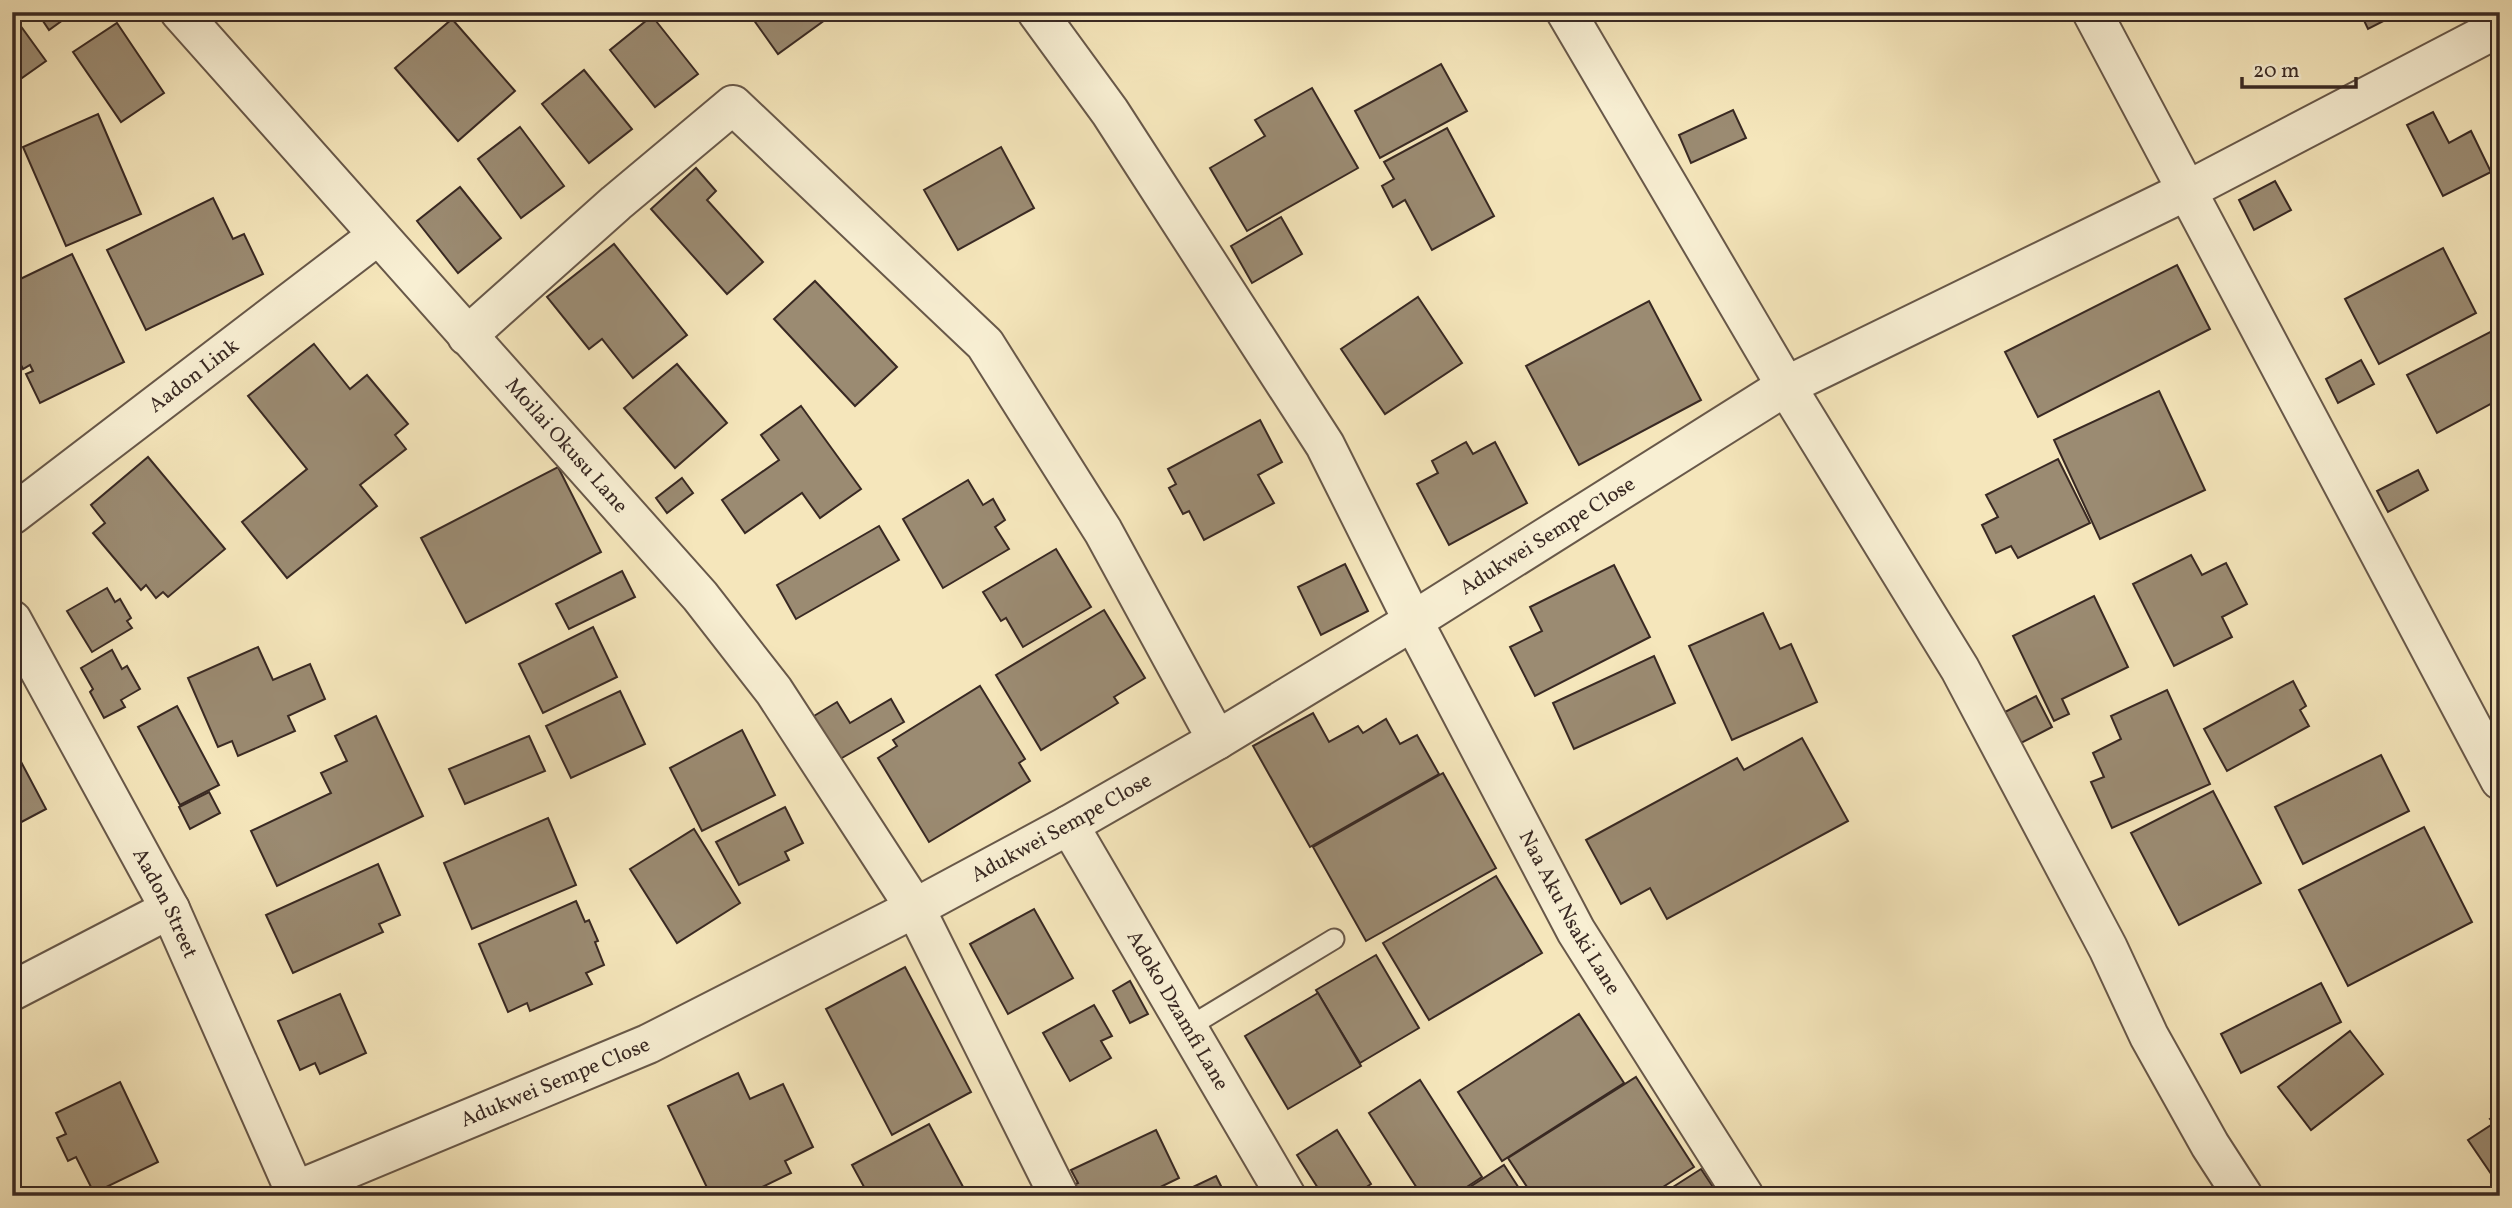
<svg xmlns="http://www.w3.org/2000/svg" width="2512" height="1208" viewBox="0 0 2512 1208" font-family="Vollkorn,serif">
<rect width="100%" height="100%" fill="#f5e6bb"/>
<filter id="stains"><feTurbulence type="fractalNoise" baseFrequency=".00286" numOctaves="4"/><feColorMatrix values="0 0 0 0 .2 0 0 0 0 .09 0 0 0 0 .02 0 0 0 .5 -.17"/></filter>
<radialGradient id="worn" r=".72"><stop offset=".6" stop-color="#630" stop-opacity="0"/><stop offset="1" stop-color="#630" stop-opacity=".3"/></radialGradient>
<g fill="#9b8b72" stroke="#392923" stroke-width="2">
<polygon points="37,12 74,12 49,30"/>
<polygon points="748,12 836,12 778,54"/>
<polygon points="2360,12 2401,12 2368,29"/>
<polygon points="12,14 46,61 12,85"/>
<polygon points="652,16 698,74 655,107 610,50"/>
<polygon points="452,19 515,91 458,141 395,68"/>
<polygon points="117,23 164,93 121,122 73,52"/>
<polygon points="1441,64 1467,111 1380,158 1355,111"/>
<polygon points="584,70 632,129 589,163 542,104"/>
<polygon points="1312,88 1358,168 1247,231 1210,168 1265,136 1255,120"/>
<polygon points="1733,110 1746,138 1691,163 1679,135"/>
<polygon points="2433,112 2449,143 2471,131 2491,172 2443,196 2407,125"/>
<polygon points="98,114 141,214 66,246 23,147"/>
<polygon points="520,127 564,186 521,218 478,159"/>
<polygon points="1447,128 1494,216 1432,250 1405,200 1393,207 1382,186 1394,179 1384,162"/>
<polygon points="1001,147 1034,208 958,250 924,190"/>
<polygon points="696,168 716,191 707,200 763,262 727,294 651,209"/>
<polygon points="2275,181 2291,210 2254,230 2239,200"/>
<polygon points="460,187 501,238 458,273 417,221"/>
<polygon points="213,198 233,239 244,234 263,274 146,330 107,250"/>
<polygon points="1281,217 1302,254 1252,283 1231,246"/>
<polygon points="614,244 687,335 633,378 602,339 589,349 547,297"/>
<polygon points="2443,248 2476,313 2379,364 2345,299"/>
<polygon points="72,254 124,362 40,403 26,374 33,371 30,365 23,369 12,348 12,283"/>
<polygon points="2177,265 2210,329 2038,417 2005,352"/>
<polygon points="815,281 897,367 855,406 774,319"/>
<polygon points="1418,297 1462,363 1385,414 1341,349"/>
<polygon points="1649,301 1701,400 1579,465 1526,366"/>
<polygon points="2494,330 2500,341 2500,399 2437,433 2407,375"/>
<polygon points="314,344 350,389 367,375 408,424 395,435 406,449 360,485 377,506 287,578 242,522 307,469 248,396"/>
<polygon points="2361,360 2374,384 2338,403 2326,379"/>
<polygon points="677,364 727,423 675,468 624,408"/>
<polygon points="2159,391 2205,490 2100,539 2054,440"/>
<polygon points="801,406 861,489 820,518 802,493 745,533 722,500 779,460 761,435"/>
<polygon points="1260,420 1282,462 1258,475 1274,503 1204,540 1189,511 1183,514 1169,488 1176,484 1168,469"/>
<polygon points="1466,442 1473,454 1495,442 1527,503 1449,545 1417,484 1438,473 1432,461"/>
<polygon points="148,457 225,549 168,597 163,592 156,598 146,585 141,590 93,533 105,523 91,505"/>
<polygon points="2058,459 2090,523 2018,558 2011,546 1996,553 1982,525 1998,517 1986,495"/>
<polygon points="558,467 601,552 466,623 421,538"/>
<polygon points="2418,470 2428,490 2388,512 2377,491"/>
<polygon points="682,478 693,493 667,513 656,498"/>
<polygon points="968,480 983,505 993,499 1005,520 995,527 1009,549 943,588 903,519"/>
<polygon points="879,526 899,560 796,619 777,585"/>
<polygon points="1056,549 1091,607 1023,647 1006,618 1001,621 983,592"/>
<polygon points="2191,555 2202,575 2226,563 2247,604 2222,617 2232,637 2174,666 2133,584"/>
<polygon points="1345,564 1368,611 1321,635 1298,587"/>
<polygon points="1614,565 1650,637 1535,696 1510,647 1542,631 1530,607"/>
<polygon points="622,571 635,597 569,629 556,604"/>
<polygon points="107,588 115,602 120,599 131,618 127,621 132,628 92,652 67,611"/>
<polygon points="2094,596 2128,667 2062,699 2069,714 2054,721 2013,636"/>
<polygon points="1104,610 1145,678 1114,697 1118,703 1041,750 996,675"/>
<polygon points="1763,613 1780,649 1791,644 1817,702 1732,740 1689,646"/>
<polygon points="593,627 617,677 543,713 519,664"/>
<polygon points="258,647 273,680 310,664 325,699 288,716 295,731 238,756 232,741 218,747 188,678"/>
<polygon points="112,650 122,669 127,666 140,689 121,700 125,707 104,718 90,692 93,689 81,668"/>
<polygon points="1654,656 1675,703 1574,749 1553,703"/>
<polygon points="2293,681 2306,706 2300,710 2309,726 2227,771 2204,729"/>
<polygon points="980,686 1025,759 1019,763 1030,781 929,842 878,758 897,746 893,740"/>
<polygon points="2167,690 2210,784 2112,828 2091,782 2104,777 2093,753 2121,739 2111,716"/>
<polygon points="620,691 645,744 571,778 546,726"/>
<polygon points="2036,696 2052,727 2021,743 2005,712"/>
<polygon points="891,699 904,722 835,762 809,719 837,702 850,723"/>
<polygon points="177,706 219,785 180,805 138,727"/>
<polygon points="1313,713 1329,742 1358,726 1363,733 1386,719 1400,744 1417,735 1439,774 1310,847 1253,746"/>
<polygon points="376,716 423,816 277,886 251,831 331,793 321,773 347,761 335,736"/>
<polygon points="742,730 775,795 702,831 670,768"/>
<polygon points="529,736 545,771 465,804 449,769"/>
<polygon points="1802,738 1848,821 1667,919 1650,888 1621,904 1586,840 1737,758 1744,770"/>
<polygon points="2381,755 2409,811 2303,864 2275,807"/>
<polygon points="19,758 46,809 12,827 12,762"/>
<polygon points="1443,773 1496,868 1366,941 1313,847"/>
<polygon points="2213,791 2261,883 2179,925 2131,833"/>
<polygon points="209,792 220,813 190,829 179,807"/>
<polygon points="785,807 803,843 785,852 789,860 739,885 716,842"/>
<polygon points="548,818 576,885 472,929 444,863"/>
<polygon points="2424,827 2472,922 2348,986 2299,890"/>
<polygon points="694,829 740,903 677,943 630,869"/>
<polygon points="378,864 400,915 379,924 383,932 293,973 266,915"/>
<polygon points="1496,876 1542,953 1429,1020 1383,943"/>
<polygon points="576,901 585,922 589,920 598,941 595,942 604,965 586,973 592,984 530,1011 527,1003 508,1012 479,944"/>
<polygon points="1034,909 1073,978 1008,1014 970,944"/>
<polygon points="1376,955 1419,1028 1360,1063 1316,990"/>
<polygon points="905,967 971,1092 892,1135 826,1009"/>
<polygon points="1130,981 1148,1014 1130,1023 1113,991"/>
<polygon points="2321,983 2341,1022 2241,1073 2221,1034"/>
<polygon points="1318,993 1361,1066 1288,1109 1245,1036"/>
<polygon points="340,994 366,1053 320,1074 315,1063 300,1070 278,1021"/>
<polygon points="1094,1005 1112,1036 1101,1041 1111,1058 1070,1081 1043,1033"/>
<polygon points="1579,1014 1624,1083 1502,1161 1458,1092"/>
<polygon points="2350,1031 2383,1074 2311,1130 2278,1087"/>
<polygon points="738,1073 750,1099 783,1084 813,1147 785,1161 791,1173 744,1196 711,1196 668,1106"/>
<polygon points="1636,1077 1694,1167 1649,1196 1533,1196 1508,1158"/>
<polygon points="1420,1080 1482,1177 1453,1196 1422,1196 1369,1113"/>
<polygon points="120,1082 158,1162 94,1193 76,1157 68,1161 57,1138 66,1134 56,1113"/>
<polygon points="2500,1112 2500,1187 2468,1140 2494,1123 2490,1119"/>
<polygon points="929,1124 968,1196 869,1196 852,1165"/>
<polygon points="1156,1130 1179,1178 1142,1196 1070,1196 1067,1188 1078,1183 1071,1170"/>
<polygon points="1337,1130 1371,1184 1353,1196 1323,1196 1297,1155"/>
<polygon points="1504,1165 1524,1196 1456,1196"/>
<polygon points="1701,1169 1719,1196 1659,1196"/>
<polygon points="1216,1176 1226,1196 1174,1196"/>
</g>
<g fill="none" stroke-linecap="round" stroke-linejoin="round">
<defs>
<polyline id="lane" points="1187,1028 1334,939"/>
<g id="street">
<path id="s1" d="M 180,12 L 700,596 L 774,691 L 915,908 L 1059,1196"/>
<path id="s2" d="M 1037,12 L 1110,112 L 1325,445 L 1413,621 L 1576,931 L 1744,1196"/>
<polyline points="1566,12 1786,386 1960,669 2108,948 2149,1036 2210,1145 2243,1196"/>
<polyline points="2092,12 2500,780"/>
<polyline points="467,336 616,203 733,105 985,344 1103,531 1217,740"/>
<path id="s3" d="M 12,515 L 377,236"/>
<path id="s4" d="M 12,620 L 170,909 L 297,1196"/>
<path id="s5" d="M 1069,825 L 1286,1196"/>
<polyline points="12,991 170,909"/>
<path id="s6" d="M 295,1191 L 648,1044 L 915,908 L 1069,825 L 1217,740 L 1413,621 L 1786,386 L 2188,190 L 2500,27"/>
</g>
</defs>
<use href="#lane" stroke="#685849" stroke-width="23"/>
<use href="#street" stroke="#685849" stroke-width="42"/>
<use href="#lane" stroke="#f8efd3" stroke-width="19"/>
<use href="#street" stroke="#f8efd3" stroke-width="38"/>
</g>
<g text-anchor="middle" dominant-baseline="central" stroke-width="5" stroke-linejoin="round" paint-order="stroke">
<g font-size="21" fill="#392923" stroke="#f8efd3">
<text stroke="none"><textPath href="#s3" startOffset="229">Aadon Link</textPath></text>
<text stroke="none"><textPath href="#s1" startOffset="581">Moilai Okusu Lane</textPath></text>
<text stroke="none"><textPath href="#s6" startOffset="1416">Adukwei Sempe Close</textPath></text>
<text stroke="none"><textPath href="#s6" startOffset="849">Adukwei Sempe Close</textPath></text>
<text stroke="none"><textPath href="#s4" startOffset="322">Aadon Street</textPath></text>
<text stroke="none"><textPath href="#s2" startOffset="1048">Naa Aku Nsaki Lane</textPath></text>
<text stroke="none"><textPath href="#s5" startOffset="215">Adoko Dzamfi Lane</textPath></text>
<text stroke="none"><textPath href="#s6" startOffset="282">Adukwei Sempe Close</textPath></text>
</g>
</g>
<rect width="2512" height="1208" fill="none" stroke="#f5e6bb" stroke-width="42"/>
<rect x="14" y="14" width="2484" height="1180" fill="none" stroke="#392923" stroke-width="3.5"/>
<rect x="21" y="21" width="2470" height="1166" fill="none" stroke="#392923" stroke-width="2"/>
<path d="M2242 77v10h114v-10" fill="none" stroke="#392923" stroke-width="3.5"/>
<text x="2253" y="77" font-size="21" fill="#392923" stroke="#f8efd3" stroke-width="5" paint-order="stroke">20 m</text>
<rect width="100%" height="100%" filter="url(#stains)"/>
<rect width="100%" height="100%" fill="url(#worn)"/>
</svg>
